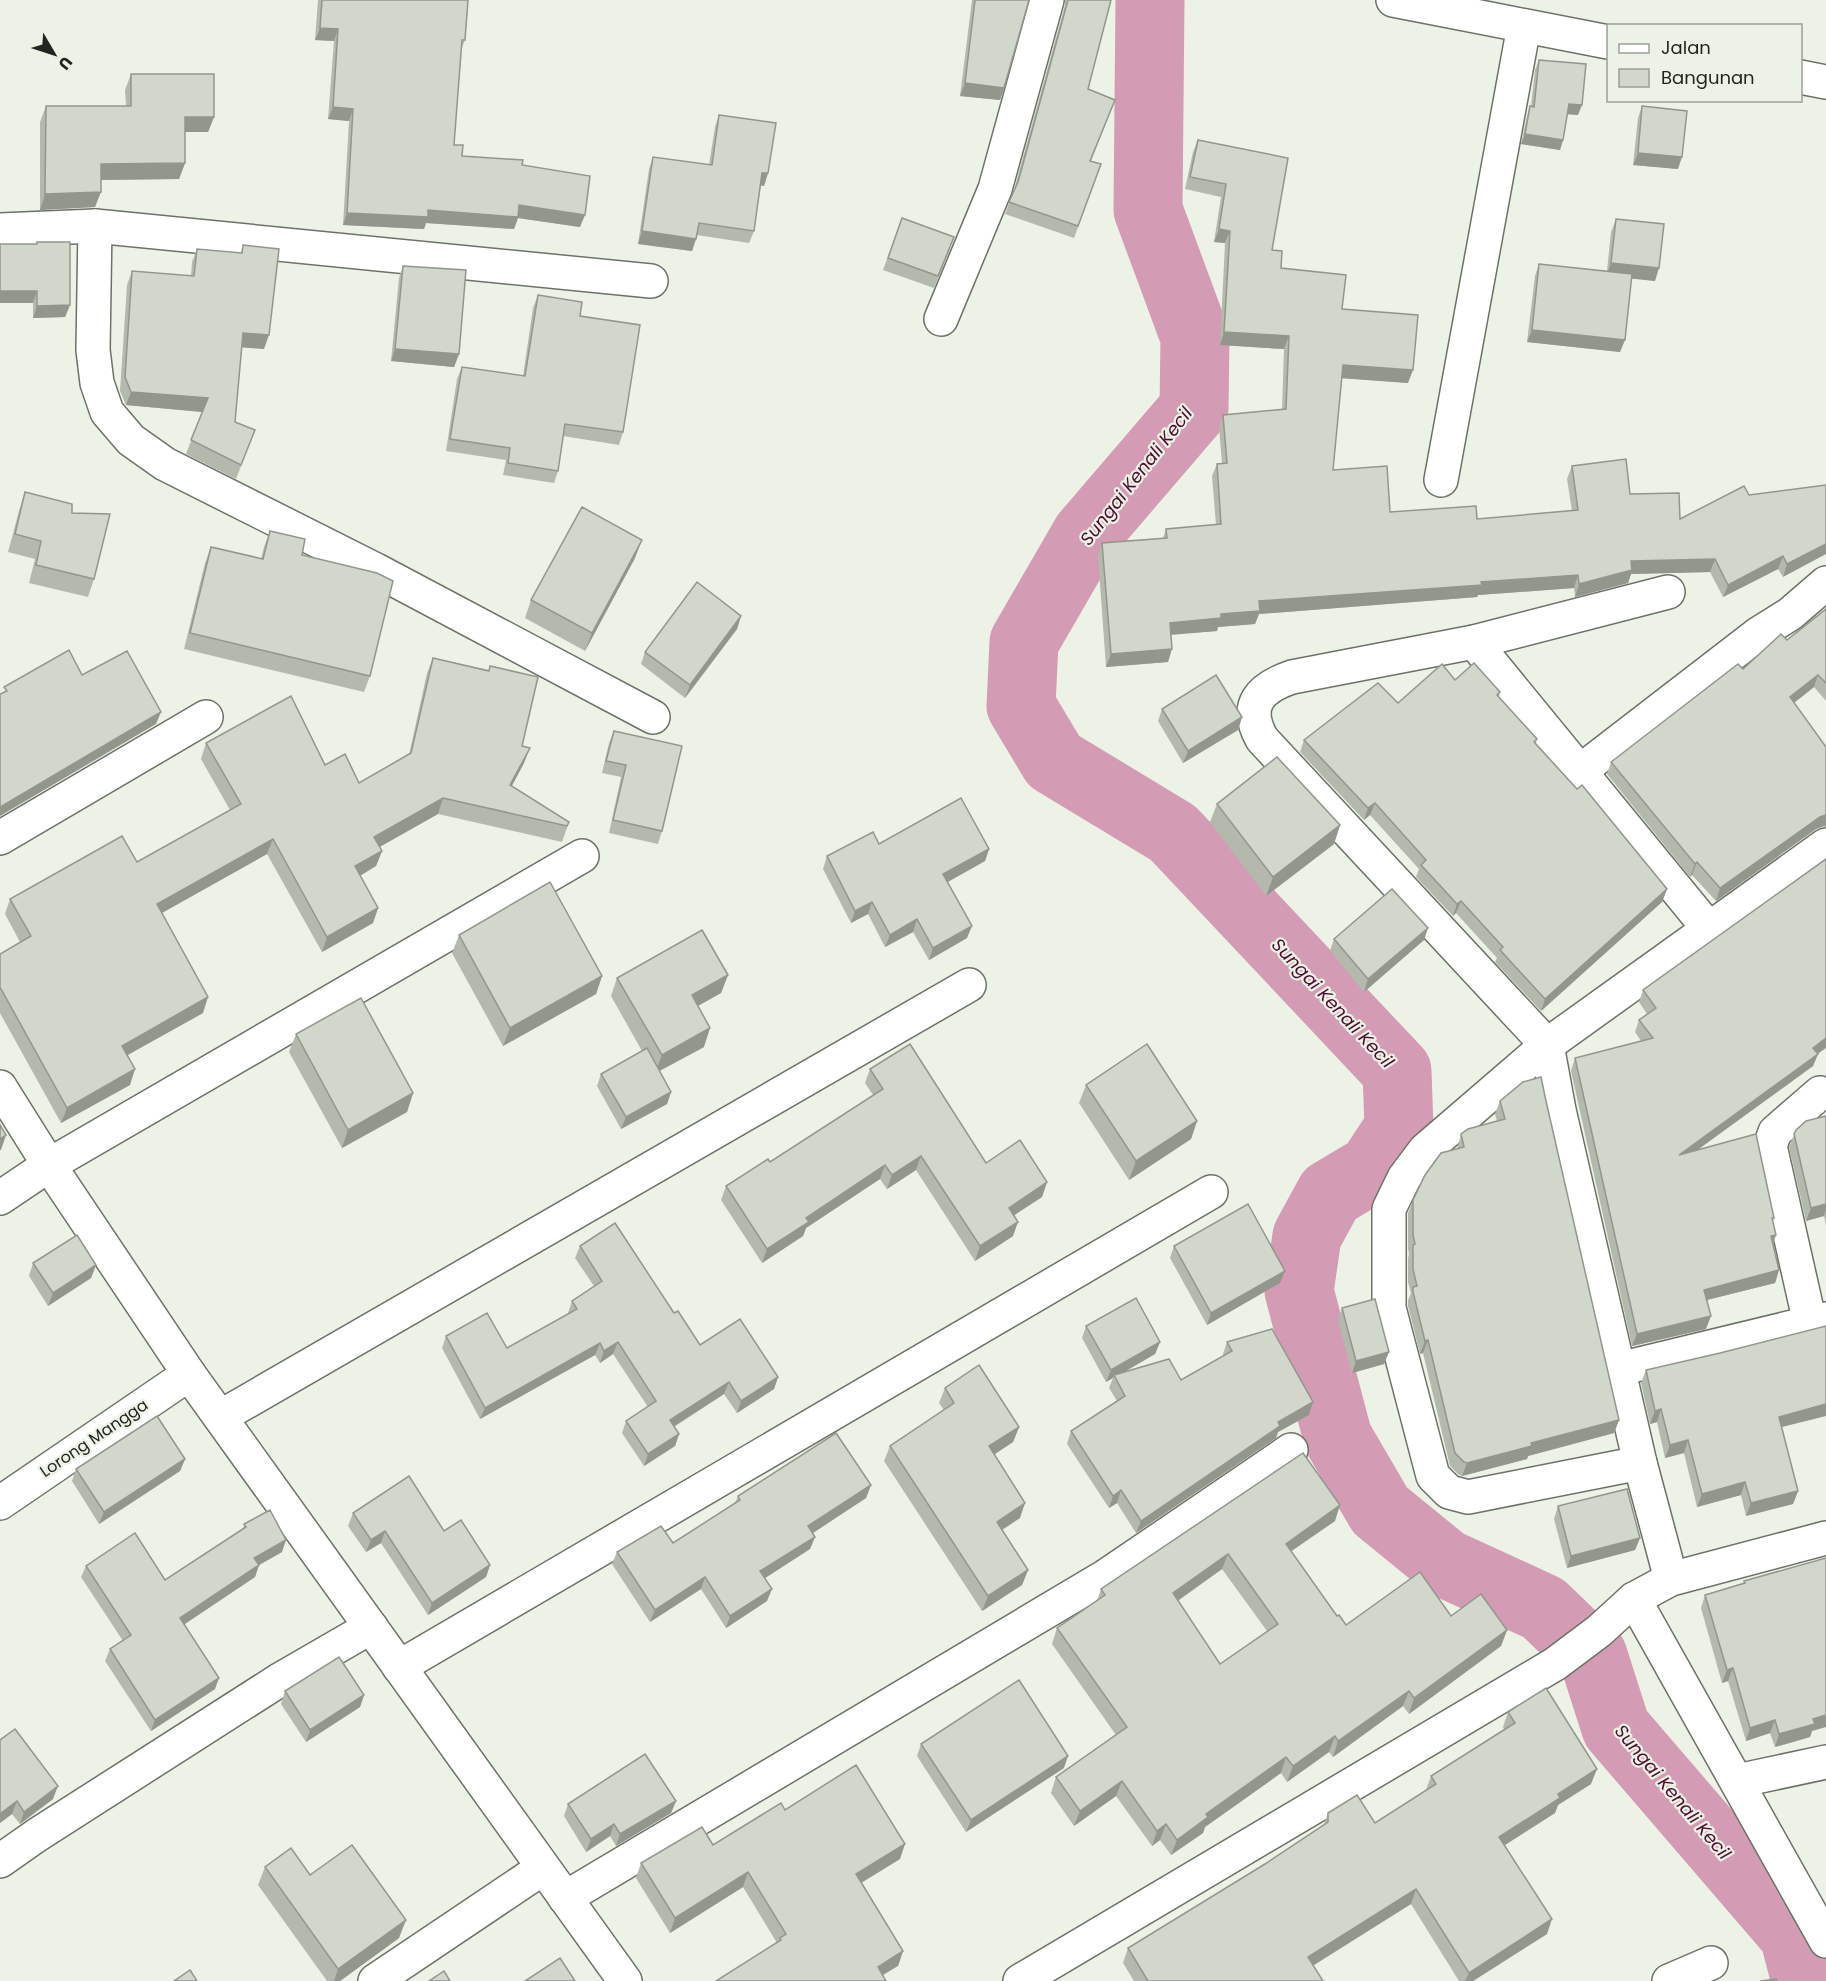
<svg xmlns="http://www.w3.org/2000/svg" width="1826" height="1981" viewBox="0 0 1826 1981" font-family="Poppins,sans-serif">
<rect width="100%" height="100%" fill="#ecf2e5"/>
<g fill="none" stroke-linecap="round" stroke-linejoin="round">
<polyline stroke="#d49bb5" stroke-width="69" points="1150,0 1148,210 1195,337 1194,409 1086,535 1024,642 1021,706 1054,761 1173,833 1397,1071 1399,1128 1372,1169 1330,1194 1307,1236 1299,1291 1338,1438 1380,1510 1445,1563 1543,1608 1593,1656 1616,1728 1794,1935 1806,1981"/>
<defs>
<g id="minor">
<polyline points="1393,0 1608,42"/>
<polyline points="1800,77 1826,82"/>
<polyline points="95,226 93,350 97,383 107,412 131,440 165,464 376,570 653,717"/>
<polyline points="0,230 95,226 651,281"/>
<polyline points="941,319 995,189 1047,0"/>
<polyline points="1441,480 1524,26"/>
<path d="M 1668,592 L 1474,642 L 1292,677 C 1260,688 1243,705 1262,739 L 1547,1045 L 1559,1110 L 1640,1463 L 1671,1579"/>
<polyline points="1474,642 1709,929"/>
<polyline points="1579,772 1758,634 1790,614 1826,583"/>
<polyline points="0,838 206,717"/>
<polyline points="0,1087 49,1165 189,1374 625,1981"/>
<polyline points="0,1198 49,1165 582,856"/>
<polyline points="1810,1323 1770,1146 1775,1132 1820,1093"/>
<polyline points="1619,1369 1826,1319"/>
<polyline points="220,1417 969,985"/>
<polyline points="1640,1463 1468,1497 1449,1492 1433,1476 1389,1308 1389,1209 1404,1178 1425,1150 1547,1045 1826,845"/>
<polyline points="0,1503 189,1374"/>
<polyline points="1634,1599 1826,1941"/>
<polyline points="399,1667 1211,1192"/>
<polyline points="1737,1781 1826,1762"/>
<polyline points="0,1861 37,1835 281,1679 371,1627"/>
<polyline points="565,1898 1106,1576 1291,1450"/>
<polyline points="375,1981 543,1868"/>
<polyline points="1020,1981 1555,1664 1599,1631 1634,1599 1671,1579 1826,1538"/>
<polyline points="1669,1981 1711,1963"/>
</g>
</defs>
<use href="#minor" stroke="#6d7267" stroke-width="36"/>
<use href="#minor" stroke="#fff" stroke-width="33"/>
</g>
<g fill="#b4b9ae" fill-rule="evenodd">
<polygon points="318,0 468,0 465,40 461,50 454,145 462,156 522,165 580,227 518,218 514,229 426,223 424,229 343,225 349,121 328,119 334,41 315,40"/>
<polygon points="972,0 1029,0 1004,88 1000,100 960,96"/>
<polygon points="1065,0 1111,0 1088,89 1115,100 1091,161 1101,164 1074,238 1005,214 1014,190 1065,5"/>
<polygon points="1539,60 1578,115 1567,114 1563,140 1560,150 1521,144 1527,116 1530,106 1531,106 1535,70"/>
<polygon points="131,74 214,117 208,132 185,132 185,163 179,179 101,180 95,207 40,210 40,122 46,106 126,106 125,90"/>
<polygon points="1642,106 1678,169 1633,165 1638,118"/>
<polygon points="719,115 768,173 764,186 761,185 754,231 749,243 697,235 692,251 638,244 649,169 653,157 709,165 715,127"/>
<polygon points="1198,140 1272,250 1281,268 1342,309 1408,383 1342,378 1333,470 1390,512 1477,519 1572,511 1567,479 1572,466 1680,519 1749,495 1826,485 1783,577 1778,569 1723,597 1710,572 1631,574 1628,583 1575,597 1574,588 1478,595 1477,597 1259,614 1255,624 1218,627 1217,631 1171,635 1168,662 1106,667 1098,556 1102,543 1163,538 1166,529 1216,525 1212,476 1217,464 1222,463 1219,427 1223,415 1282,410 1284,349 1220,345 1225,243 1214,242 1221,197 1185,189 1193,152"/>
<polygon points="902,218 950,249 934,288 883,270"/>
<polygon points="1616,219 1655,281 1632,278 1620,352 1527,342 1535,276 1539,264 1607,271 1611,232"/>
<polygon points="37,242 70,305 65,317 33,318 33,303"/>
<polygon points="243,245 264,349 242,347 235,422 255,430 236,479 186,454 202,412 126,405 120,391 127,285 132,271 191,276 192,262 197,249 241,253"/>
<polygon points="403,266 459,354 454,367 391,361 399,278"/>
<polygon points="538,295 623,432 619,445 563,436 558,471 554,483 503,475 506,460 446,451 457,379 462,367 523,376 533,308"/>
<polygon points="25,492 72,513 94,579 88,597 29,583 35,559 8,552 19,511"/>
<polygon points="270,531 302,555 370,676 364,692 184,649 205,563 211,547 261,559 264,547"/>
<polygon points="635,558 585,651 525,618 531,600"/>
<polygon points="1826,609 1826,701 1814,687 1794,703 1824,826 1816,829 1716,901 1692,875 1690,877 1607,774 1611,762 1743,669 1787,640"/>
<polygon points="741,616 737,629 685,698 641,664 645,652"/>
<polygon points="433,658 489,670 490,666 522,746 524,763 512,786 569,822 562,842 438,814 379,847 382,851 376,866 360,875 378,908 373,923 322,952 267,854 162,913 203,1013 127,1055 130,1085 61,1123 0,1013 0,954 20,942 5,914 10,899 137,862 230,810 201,759 206,743 325,765 359,783 409,755 427,673"/>
<polygon points="1455,680 1500,692 1499,697 1537,739 1536,743 1667,889 1662,902 1541,1011 1495,962 1497,958 1456,913 1453,916 1416,877 1419,869 1370,815 1364,820 1300,752 1304,740"/>
<polygon points="1162,709 1242,717 1238,730 1183,763 1158,721"/>
<polygon points="614,731 662,831 658,844 609,833 621,777 602,773 609,743"/>
<polygon points="1217,804 1340,825 1334,844 1266,896 1210,822"/>
<polygon points="879,844 989,849 985,861 947,882 967,938 929,960 913,932 885,947 868,914 851,923 823,869 827,856"/>
<polygon points="459,935 602,976 596,994 503,1046 452,953"/>
<polygon points="1334,939 1424,940 1364,992 1330,951"/>
<polygon points="728,975 721,993 698,1006 704,1047 660,1071 671,1092 667,1104 621,1129 597,1086 601,1074 642,1051 611,996 617,978"/>
<polygon points="1643,990 1818,1054 1813,1066 1698,1149 1774,1218 1773,1222 1776,1235 1773,1243 1779,1270 1775,1283 1706,1300 1706,1329 1632,1346 1571,1071 1575,1058 1641,1041 1635,1032 1639,1020 1647,1014 1639,1002"/>
<polygon points="296,1034 413,1093 407,1112 342,1148 289,1052"/>
<polygon points="870,1069 986,1163 1047,1182 1042,1197 1014,1215 1013,1236 975,1261 916,1170 887,1189 880,1179 806,1228 803,1236 762,1263 721,1200 726,1186 770,1162 873,1095 865,1083"/>
<polygon points="1086,1085 1197,1121 1191,1139 1129,1180 1079,1103"/>
<polygon points="1500,1101 1546,1101 1619,1420 1614,1433 1528,1456 1527,1459 1462,1476 1459,1475 1450,1466 1423,1353 1420,1354 1408,1306 1408,1300 1411,1293 1408,1282 1408,1258 1409,1254 1408,1249 1408,1213 1413,1200 1457,1149 1461,1134 1497,1121 1495,1114"/>
<polygon points="1826,1116 1826,1225 1824,1216 1806,1221 1789,1147 1796,1130"/>
<polygon points="580,1246 674,1313 700,1345 778,1377 774,1389 737,1413 724,1394 674,1427 679,1434 675,1446 644,1466 622,1433 626,1421 648,1407 613,1354 600,1363 595,1355 480,1419 442,1348 446,1336 507,1348 568,1314 568,1313 572,1301 594,1286 575,1258"/>
<polygon points="1174,1246 1285,1271 1280,1283 1207,1325 1170,1258"/>
<polygon points="33,1263 96,1265 91,1278 48,1306 29,1276"/>
<polygon points="1342,1308 1384,1364 1352,1373 1338,1321"/>
<polygon points="1086,1326 1160,1342 1155,1354 1123,1373 1181,1380 1224,1356 1223,1354 1227,1342 1313,1402 1309,1415 1278,1432 1276,1438 1136,1533 1117,1503 1109,1508 1067,1444 1071,1431 1117,1401 1109,1388 1113,1378 1106,1382 1082,1338"/>
<polygon points="1646,1370 1782,1427 1798,1491 1793,1504 1746,1516 1741,1495 1697,1507 1684,1453 1665,1458 1657,1422 1650,1424 1641,1383"/>
<polygon points="945,1388 1019,1427 1013,1442 994,1454 1020,1518 1002,1530 1028,1570 1022,1585 982,1611 884,1461 890,1446 944,1410 939,1403"/>
<polygon points="185,1459 180,1471 99,1524 72,1481 76,1469"/>
<polygon points="871,1485 866,1498 812,1533 815,1537 810,1549 765,1578 767,1601 726,1628 701,1589 650,1622 612,1564 617,1552 673,1543 735,1503 738,1496"/>
<polygon points="1558,1506 1640,1538 1635,1550 1567,1568 1554,1519"/>
<polygon points="353,1513 444,1531 490,1565 486,1577 428,1615 381,1543 366,1552 348,1526"/>
<path d="M 1335,1521 L 1291,1551 L 1337,1616 L 1346,1625 L 1451,1616 L 1507,1630 L 1501,1646 L 1409,1714 L 1403,1706 L 1333,1757 L 1329,1752 L 1287,1782 L 1281,1773 L 1205,1827 L 1203,1833 L 1171,1855 L 1160,1840 L 1152,1846 L 1116,1796 L 1074,1826 L 1051,1793 L 1056,1777 L 1116,1735 L 1052,1644 L 1057,1628 L 1097,1601 L 1101,1589 ZM 1222,1569 L 1267,1631 L 1220,1664 L 1178,1601 Z"/>
<polygon points="244,1524 282,1552 259,1565 255,1577 184,1624 215,1689 151,1731 105,1661 110,1649 123,1641 81,1577 86,1566 165,1580 243,1529"/>
<polygon points="1744,1581 1812,1731 1810,1737 1775,1747 1770,1733 1746,1741 1728,1681 1722,1683 1701,1608 1705,1595 1743,1583"/>
<polygon points="285,1691 364,1695 360,1707 306,1742 281,1704"/>
<polygon points="1508,1712 1591,1784 1558,1805 1555,1813 1505,1845 1547,1934 1473,1981 1459,1981 1411,1904 1313,1965 1323,1981 1134,1981 1123,1963 1128,1948 1265,1864 1324,1825 1328,1813 1375,1823 1426,1790 1431,1776 1504,1729 1503,1727"/>
<polygon points="0,1740 53,1799 20,1824 12,1814 0,1823"/>
<polygon points="921,1744 1064,1768 966,1832 917,1756"/>
<polygon points="676,1801 671,1813 616,1846 610,1836 586,1852 564,1816 568,1804"/>
<polygon points="785,1810 900,1859 861,1883 903,1951 898,1966 777,1943 743,1887 670,1933 636,1878 641,1863 713,1845"/>
<polygon points="265,1867 310,1875 399,1938 340,1981 327,1981 258,1885"/>
</g>
<g fill="#92968d">
<polygon points="320,28 338,29 334,41 315,40"/>
<polygon points="965,83 1004,88 1000,100 960,96"/>
<polygon points="1569,104 1582,105 1578,115 1565,114"/>
<polygon points="333,107 353,109 349,121 328,119"/>
<polygon points="185,117 214,117 208,132 179,132"/>
<polygon points="1525,134 1563,140 1560,150 1521,144"/>
<polygon points="1638,153 1682,157 1678,169 1633,165"/>
<polygon points="185,163 179,179 95,180 101,164"/>
<polygon points="762,173 768,173 764,186 758,185"/>
<polygon points="101,192 95,207 40,210 45,194"/>
<polygon points="519,205 585,215 580,227 518,218 514,229 426,223 424,229 343,225 347,213 428,210"/>
<polygon points="1219,229 1230,231 1225,243 1214,242"/>
<polygon points="642,231 696,239 692,251 638,244"/>
<polygon points="1611,263 1659,268 1655,281 1606,276"/>
<polygon points="0,291 37,291 33,303 0,303"/>
<polygon points="70,305 65,317 33,318 37,306"/>
<polygon points="1532,330 1625,340 1620,352 1527,342"/>
<polygon points="1224,332 1289,336 1284,349 1220,345"/>
<polygon points="243,333 269,335 264,349 238,347"/>
<polygon points="395,349 459,354 454,367 391,361"/>
<polygon points="1343,365 1413,370 1408,383 1339,378"/>
<polygon points="131,392 208,398 203,412 126,405"/>
<polygon points="642,540 635,558 585,651 592,633"/>
<polygon points="1826,544 1826,554 1783,577 1787,564"/>
<polygon points="1783,556 1778,569 1723,597 1728,585"/>
<polygon points="1715,559 1710,572 1631,574 1628,583 1575,597 1579,584 1631,561"/>
<polygon points="1578,575 1574,588 1478,595 1477,597 1259,614 1255,624 1218,627 1217,631 1166,635 1170,623 1221,614 1259,601 1481,582"/>
<polygon points="741,616 737,629 685,698 690,685"/>
<polygon points="1172,649 1168,662 1106,667 1111,654"/>
<polygon points="1818,675 1814,687 1786,709 1790,697"/>
<polygon points="161,712 156,724 0,816 0,807"/>
<polygon points="1242,717 1238,730 1183,763 1188,751"/>
<polygon points="530,748 524,763 504,800 510,785"/>
<polygon points="443,798 438,814 369,853 374,837"/>
<polygon points="1375,803 1370,815 1364,820 1368,808"/>
<polygon points="1826,815 1826,827 1824,826 1816,829 1716,901 1720,888 1820,817"/>
<polygon points="1340,825 1334,844 1266,896 1273,877"/>
<polygon points="273,839 267,854 151,919 157,904"/>
<polygon points="989,849 985,861 939,887 943,874"/>
<polygon points="382,851 376,866 350,882 355,866"/>
<polygon points="1697,862 1692,875 1690,877 1695,864"/>
<polygon points="1667,889 1662,902 1541,1011 1545,999"/>
<polygon points="1461,901 1456,913 1453,916 1457,904"/>
<polygon points="872,902 868,914 851,923 855,911"/>
<polygon points="378,908 373,923 322,952 327,937"/>
<polygon points="917,919 913,932 885,947 890,935"/>
<polygon points="972,926 967,938 929,960 933,948"/>
<polygon points="1428,928 1424,940 1364,992 1368,979"/>
<polygon points="728,975 721,993 685,1013 692,995"/>
<polygon points="602,976 596,994 503,1046 510,1028"/>
<polygon points="208,997 203,1013 117,1061 122,1046"/>
<polygon points="710,1028 704,1047 655,1073 662,1055"/>
<polygon points="1826,1038 1826,1048 1809,1060 1813,1048"/>
<polygon points="1818,1054 1813,1066 1674,1167 1679,1155"/>
<polygon points="135,1069 130,1085 61,1123 67,1108"/>
<polygon points="671,1092 667,1104 621,1129 626,1117"/>
<polygon points="413,1093 407,1112 342,1148 348,1130"/>
<polygon points="1197,1121 1191,1139 1129,1180 1136,1161"/>
<polygon points="6,1135 1,1150 0,1150 0,1139"/>
<polygon points="921,1156 916,1170 887,1189 892,1175"/>
<polygon points="885,1165 880,1179 806,1228 803,1236 762,1263 767,1249 806,1218"/>
<polygon points="1047,1182 1042,1197 1004,1222 1009,1208"/>
<polygon points="1826,1204 1826,1210 1824,1216 1806,1221 1811,1208"/>
<polygon points="1018,1222 1013,1236 975,1261 980,1246"/>
<polygon points="1776,1235 1771,1247 1771,1236"/>
<polygon points="96,1265 91,1278 48,1306 53,1293"/>
<polygon points="1779,1270 1775,1283 1699,1302 1704,1290"/>
<polygon points="1285,1271 1280,1283 1207,1325 1211,1313"/>
<polygon points="1711,1316 1706,1329 1632,1346 1637,1334"/>
<polygon points="1428,1340 1423,1353 1420,1354 1425,1341"/>
<polygon points="618,1342 613,1354 600,1363 604,1351"/>
<polygon points="1160,1342 1155,1354 1115,1377 1114,1375 1113,1378 1106,1382 1111,1370"/>
<polygon points="600,1343 595,1355 480,1419 485,1408"/>
<polygon points="1389,1352 1384,1364 1352,1373 1356,1361"/>
<polygon points="778,1377 774,1389 737,1413 741,1401"/>
<polygon points="729,1382 724,1394 665,1432 670,1420"/>
<polygon points="1313,1402 1309,1415 1278,1432 1276,1438 1136,1533 1141,1521 1278,1422"/>
<polygon points="1826,1404 1826,1416 1774,1429 1779,1417"/>
<polygon points="1661,1409 1657,1422 1650,1424 1655,1411"/>
<polygon points="1619,1420 1614,1433 1528,1456 1527,1459 1462,1476 1467,1463 1531,1443"/>
<polygon points="1019,1427 1013,1442 983,1462 989,1446"/>
<polygon points="679,1434 675,1446 644,1466 648,1454"/>
<polygon points="1688,1440 1684,1453 1665,1458 1670,1445"/>
<polygon points="185,1459 180,1471 99,1524 104,1512"/>
<polygon points="1745,1482 1741,1495 1697,1507 1702,1494"/>
<polygon points="871,1485 866,1498 804,1539 808,1526"/>
<polygon points="1121,1490 1117,1503 1109,1508 1113,1496"/>
<polygon points="1798,1491 1793,1504 1746,1516 1751,1503"/>
<polygon points="1025,1503 1020,1518 991,1537 997,1522"/>
<polygon points="1340,1505 1335,1521 1280,1559 1286,1544"/>
<polygon points="385,1531 381,1543 366,1552 371,1540"/>
<polygon points="815,1537 810,1549 756,1584 760,1571"/>
<polygon points="1640,1538 1635,1550 1567,1568 1571,1556"/>
<polygon points="286,1540 282,1552 250,1570 254,1558"/>
<polygon points="1228,1554 1222,1569 1167,1608 1173,1593"/>
<polygon points="259,1565 255,1577 176,1630 180,1618"/>
<polygon points="490,1565 486,1577 428,1615 432,1603"/>
<polygon points="1028,1570 1022,1585 982,1611 988,1596"/>
<polygon points="705,1577 701,1589 650,1622 655,1610"/>
<polygon points="772,1589 767,1601 726,1628 730,1616"/>
<polygon points="1507,1630 1501,1646 1409,1714 1414,1698"/>
<polygon points="1733,1668 1728,1681 1722,1683 1727,1670"/>
<polygon points="219,1678 215,1689 151,1731 155,1720"/>
<polygon points="1409,1691 1403,1706 1333,1757 1338,1741"/>
<polygon points="364,1695 360,1707 306,1742 310,1730"/>
<polygon points="1826,1715 1826,1727 1812,1731 1810,1737 1775,1747 1779,1734 1813,1719"/>
<polygon points="1775,1720 1770,1733 1746,1741 1750,1728"/>
<polygon points="1335,1736 1329,1752 1287,1782 1293,1766"/>
<polygon points="1068,1756 1064,1768 966,1832 971,1820"/>
<polygon points="1286,1757 1281,1773 1205,1827 1203,1833 1171,1855 1177,1840 1206,1814"/>
<polygon points="1597,1769 1591,1784 1558,1805 1555,1813 1494,1852 1499,1837 1558,1794"/>
<polygon points="1122,1781 1116,1796 1074,1826 1080,1811"/>
<polygon points="58,1786 53,1799 20,1824 24,1812"/>
<polygon points="17,1801 12,1814 0,1823 0,1814"/>
<polygon points="676,1801 671,1813 616,1846 620,1834"/>
<polygon points="614,1824 610,1836 586,1852 591,1839"/>
<polygon points="1166,1824 1160,1840 1152,1846 1157,1831"/>
<polygon points="905,1844 900,1859 851,1889 856,1874"/>
<polygon points="748,1872 743,1887 670,1933 675,1918"/>
<polygon points="1416,1889 1411,1904 1303,1972 1308,1957"/>
<polygon points="1552,1919 1547,1934 1473,1981 1465,1981 1469,1973"/>
<polygon points="406,1920 399,1938 340,1981 334,1981 338,1969"/>
<polygon points="903,1951 898,1966 873,1981 878,1967"/>
</g>
<g fill="#d1d7ca" stroke="#92968d" stroke-width="1.5" fill-rule="evenodd">
<polygon points="322,0 468,0 465,40 462,40 454,145 463,145 462,156 523,160 522,165 590,176 585,215 519,205 518,217 428,210 428,217 347,213 353,109 333,107 338,29 320,28"/>
<polygon points="975,0 1029,0 1004,88 965,83"/>
<polygon points="1068,0 1111,0 1088,89 1115,100 1090,161 1101,164 1078,226 1009,202 1018,182"/>
<polygon points="1539,60 1586,64 1582,105 1569,104 1563,140 1525,134 1530,106 1534,107"/>
<polygon points="131,74 214,74 214,117 185,117 185,163 101,164 101,192 45,194 46,106 131,106"/>
<polygon points="1642,106 1687,111 1682,157 1638,153"/>
<polygon points="719,115 776,123 768,173 762,173 754,231 699,223 696,239 642,231 653,157 712,165"/>
<polygon points="1198,140 1288,158 1272,250 1282,251 1281,268 1346,275 1342,309 1418,315 1413,370 1343,365 1333,470 1387,466 1390,512 1476,506 1477,519 1578,510 1572,466 1626,459 1630,494 1679,493 1680,519 1744,486 1749,495 1826,485 1826,544 1787,564 1783,556 1728,585 1715,559 1631,561 1632,570 1579,584 1578,575 1481,582 1482,585 1259,601 1260,611 1221,614 1221,618 1170,623 1172,649 1111,654 1102,543 1167,538 1166,529 1221,524 1217,464 1227,463 1223,415 1286,409 1289,336 1224,332 1230,231 1219,229 1226,184 1190,177"/>
<polygon points="902,218 954,237 938,276 888,258"/>
<polygon points="1616,219 1664,224 1659,268 1611,263"/>
<polygon points="37,242 70,242 70,305 37,306 37,291 0,291 0,244 37,244"/>
<polygon points="243,245 279,249 269,335 243,333 235,422 255,430 241,465 191,440 208,398 131,392 125,377 132,271 194,276 197,249 242,253"/>
<polygon points="1539,264 1632,274 1625,340 1532,330"/>
<polygon points="403,266 466,270 459,354 395,349"/>
<polygon points="538,295 582,302 580,316 640,325 623,432 565,424 558,471 508,463 510,448 450,439 462,367 525,376"/>
<polygon points="25,492 72,504 72,513 110,514 94,579 36,565 41,541 15,534"/>
<polygon points="582,507 642,540 592,633 531,600"/>
<polygon points="270,531 305,539 302,555 377,573 393,581 370,676 190,633 211,547 263,559"/>
<polygon points="697,582 741,616 690,685 645,652"/>
<polygon points="1826,609 1826,683 1818,675 1790,697 1826,747 1826,815 1820,817 1720,888 1697,862 1695,864 1611,762 1738,664 1743,669 1781,634 1787,640"/>
<polygon points="69,650 82,675 127,651 161,712 0,807 0,694 7,691 4,687"/>
<polygon points="433,658 489,671 490,666 538,677 522,746 530,748 510,785 569,822 567,826 443,798 374,837 382,851 355,866 378,908 327,937 273,839 157,904 208,997 122,1046 135,1069 67,1108 1,989 0,989 0,954 31,936 10,899 122,836 137,862 241,804 206,743 291,696 325,765 345,754 359,783 411,753"/>
<polygon points="1474,663 1500,692 1497,695 1537,739 1534,742 1577,789 1582,785 1667,889 1545,999 1500,950 1503,947 1461,901 1457,904 1421,865 1426,860 1375,803 1368,808 1304,740 1378,683 1398,703 1442,664 1455,680"/>
<polygon points="1216,675 1242,717 1188,751 1162,709"/>
<polygon points="614,731 682,746 662,831 613,820 626,765 606,761"/>
<polygon points="1277,757 1340,825 1273,877 1217,804"/>
<polygon points="961,798 989,849 943,874 972,926 933,948 917,919 890,935 872,902 855,911 827,856 873,832 879,844"/>
<polygon points="1826,859 1826,1038 1813,1048 1818,1054 1679,1155 1756,1134 1774,1218 1772,1218 1776,1235 1771,1236 1779,1270 1704,1290 1711,1316 1637,1334 1575,1058 1653,1038 1639,1020 1656,1008 1643,990"/>
<polygon points="550,882 602,976 510,1028 459,935"/>
<polygon points="1392,889 1428,928 1368,979 1334,939"/>
<polygon points="702,930 728,975 692,995 710,1028 662,1055 617,978"/>
<polygon points="361,998 413,1093 348,1130 296,1034"/>
<polygon points="910,1044 986,1163 1020,1140 1047,1182 1009,1208 1018,1222 980,1246 921,1156 892,1175 885,1165 806,1218 809,1222 767,1249 726,1186 768,1159 770,1162 883,1089 870,1069"/>
<polygon points="1147,1044 1197,1121 1136,1161 1086,1085"/>
<polygon points="647,1048 671,1092 626,1117 601,1074"/>
<polygon points="1541,1077 1546,1101 1619,1420 1531,1443 1532,1446 1467,1463 1464,1462 1455,1453 1428,1340 1425,1341 1413,1292 1413,1287 1417,1286 1413,1269 1413,1245 1415,1244 1413,1235 1413,1200 1425,1175 1441,1153 1464,1147 1461,1134 1468,1129 1505,1119 1500,1101 1523,1082"/>
<polygon points="1826,1116 1826,1204 1811,1208 1794,1134 1796,1130 1806,1121"/>
<polygon points="0,1125 6,1135 0,1139"/>
<polygon points="1248,1204 1285,1271 1211,1313 1174,1246"/>
<polygon points="615,1223 674,1313 678,1311 700,1345 740,1319 778,1377 741,1401 729,1382 670,1420 679,1434 648,1454 626,1421 656,1401 618,1342 604,1351 600,1343 485,1408 446,1336 487,1313 507,1348 577,1309 572,1301 602,1281 580,1246"/>
<polygon points="77,1235 96,1265 53,1293 33,1263"/>
<polygon points="1136,1298 1160,1342 1111,1370 1086,1326"/>
<polygon points="1375,1299 1389,1352 1356,1361 1342,1308"/>
<polygon points="1826,1326 1826,1404 1779,1417 1798,1491 1751,1503 1745,1482 1702,1494 1688,1440 1670,1445 1661,1409 1655,1411 1646,1370 1720,1353"/>
<polygon points="1272,1329 1313,1402 1278,1422 1280,1426 1141,1521 1121,1490 1113,1496 1071,1431 1125,1396 1114,1375 1169,1359 1181,1380 1232,1351 1227,1342"/>
<polygon points="979,1365 1019,1427 989,1446 1025,1503 997,1522 1028,1570 988,1596 890,1446 954,1403 945,1388"/>
<polygon points="157,1416 185,1459 104,1512 76,1469"/>
<polygon points="836,1433 871,1485 808,1526 815,1537 760,1571 772,1589 730,1616 705,1577 655,1610 617,1552 661,1526 673,1543 740,1500 738,1496"/>
<path d="M 1303,1453 L 1340,1505 L 1286,1544 L 1337,1616 L 1339,1615 L 1346,1625 L 1420,1572 L 1451,1616 L 1481,1594 L 1507,1630 L 1414,1698 L 1409,1691 L 1338,1741 L 1335,1736 L 1293,1766 L 1286,1757 L 1206,1814 L 1208,1817 L 1177,1840 L 1166,1824 L 1157,1831 L 1122,1781 L 1080,1811 L 1056,1777 L 1127,1727 L 1057,1628 L 1105,1595 L 1101,1589 ZM 1228,1554 L 1278,1624 L 1220,1664 L 1173,1593 Z"/>
<polygon points="409,1476 444,1531 461,1520 490,1565 432,1603 385,1531 371,1540 353,1513"/>
<polygon points="1627,1489 1640,1538 1571,1556 1558,1506"/>
<polygon points="270,1510 286,1540 254,1558 259,1565 180,1618 219,1678 155,1720 110,1649 131,1635 86,1566 135,1533 165,1580 246,1527 244,1524"/>
<polygon points="1826,1558 1826,1715 1813,1719 1815,1724 1779,1734 1775,1720 1750,1728 1733,1668 1727,1670 1705,1595 1745,1583 1744,1581"/>
<polygon points="339,1657 364,1695 310,1730 285,1691"/>
<polygon points="1019,1680 1068,1756 971,1820 921,1744"/>
<polygon points="1546,1688 1597,1769 1558,1794 1560,1798 1499,1837 1552,1919 1469,1973 1416,1889 1308,1957 1323,1981 1148,1981 1128,1948 1265,1864 1328,1822 1328,1813 1357,1795 1375,1823 1436,1784 1431,1776 1515,1723 1508,1712"/>
<polygon points="15,1729 58,1786 24,1812 17,1801 0,1814 0,1740"/>
<polygon points="645,1754 676,1801 620,1834 614,1824 591,1839 568,1804"/>
<polygon points="856,1765 905,1844 856,1874 903,1951 878,1967 886,1981 716,1981 781,1940 780,1938 786,1934 748,1872 675,1918 641,1863 702,1827 713,1845 781,1803 785,1810"/>
<polygon points="352,1845 406,1920 338,1969 265,1867 291,1848 310,1875"/>
<polygon points="560,1958 575,1981 525,1981"/>
<polygon points="190,1970 197,1981 174,1981"/>
<polygon points="444,1971 450,1981 429,1981"/>
<polygon points="1776,1979 1777,1981 1760,1981"/>
</g>
<g text-anchor="middle" dominant-baseline="central" stroke-width="4.5" stroke-linejoin="round" paint-order="stroke">
<g font-size="16" fill="#222420" stroke="#ecf2e5">
<text transform="translate(94 1438) rotate(-34)">Lorong Mangga</text>
</g>
<g font-size="18" font-style="italic" fill="#500d34" stroke="#ecf2e5">
<text transform="translate(1136 476) rotate(-52)">Sungai Kenali Kecil</text>
<text transform="translate(1333 1003) rotate(47)">Sungai Kenali Kecil</text>
<text transform="translate(1673 1792) rotate(50)">Sungai Kenali Kecil</text>
</g>
</g>
<rect x="1607" y="24" width="195" height="78" fill="#ecf2e5" stroke="#9ba096" stroke-width="1.5"/>
<rect x="1619" y="44" width="30" height="9" fill="#ffffff" stroke="#9ba096" stroke-width="1.5"/>
<text x="1661" y="54" font-size="18" fill="#222420">Jalan</text>
<rect x="1619" y="69" width="30" height="18" fill="#d1d7ca" stroke="#9ba096" stroke-width="1.5"/>
<text x="1661" y="84" font-size="18" fill="#222420">Bangunan</text>
<g transform="translate(54 54) rotate(129)" stroke="#ecf2e5" stroke-width="4.5" paint-order="stroke">
<path d="M0-4.5L10 22L0 15L-10 22Z" fill="#222420"/>
<text y="-9" font-size="16" font-weight="bold" text-anchor="middle" fill="#222420">U</text>
</g>
</svg>
